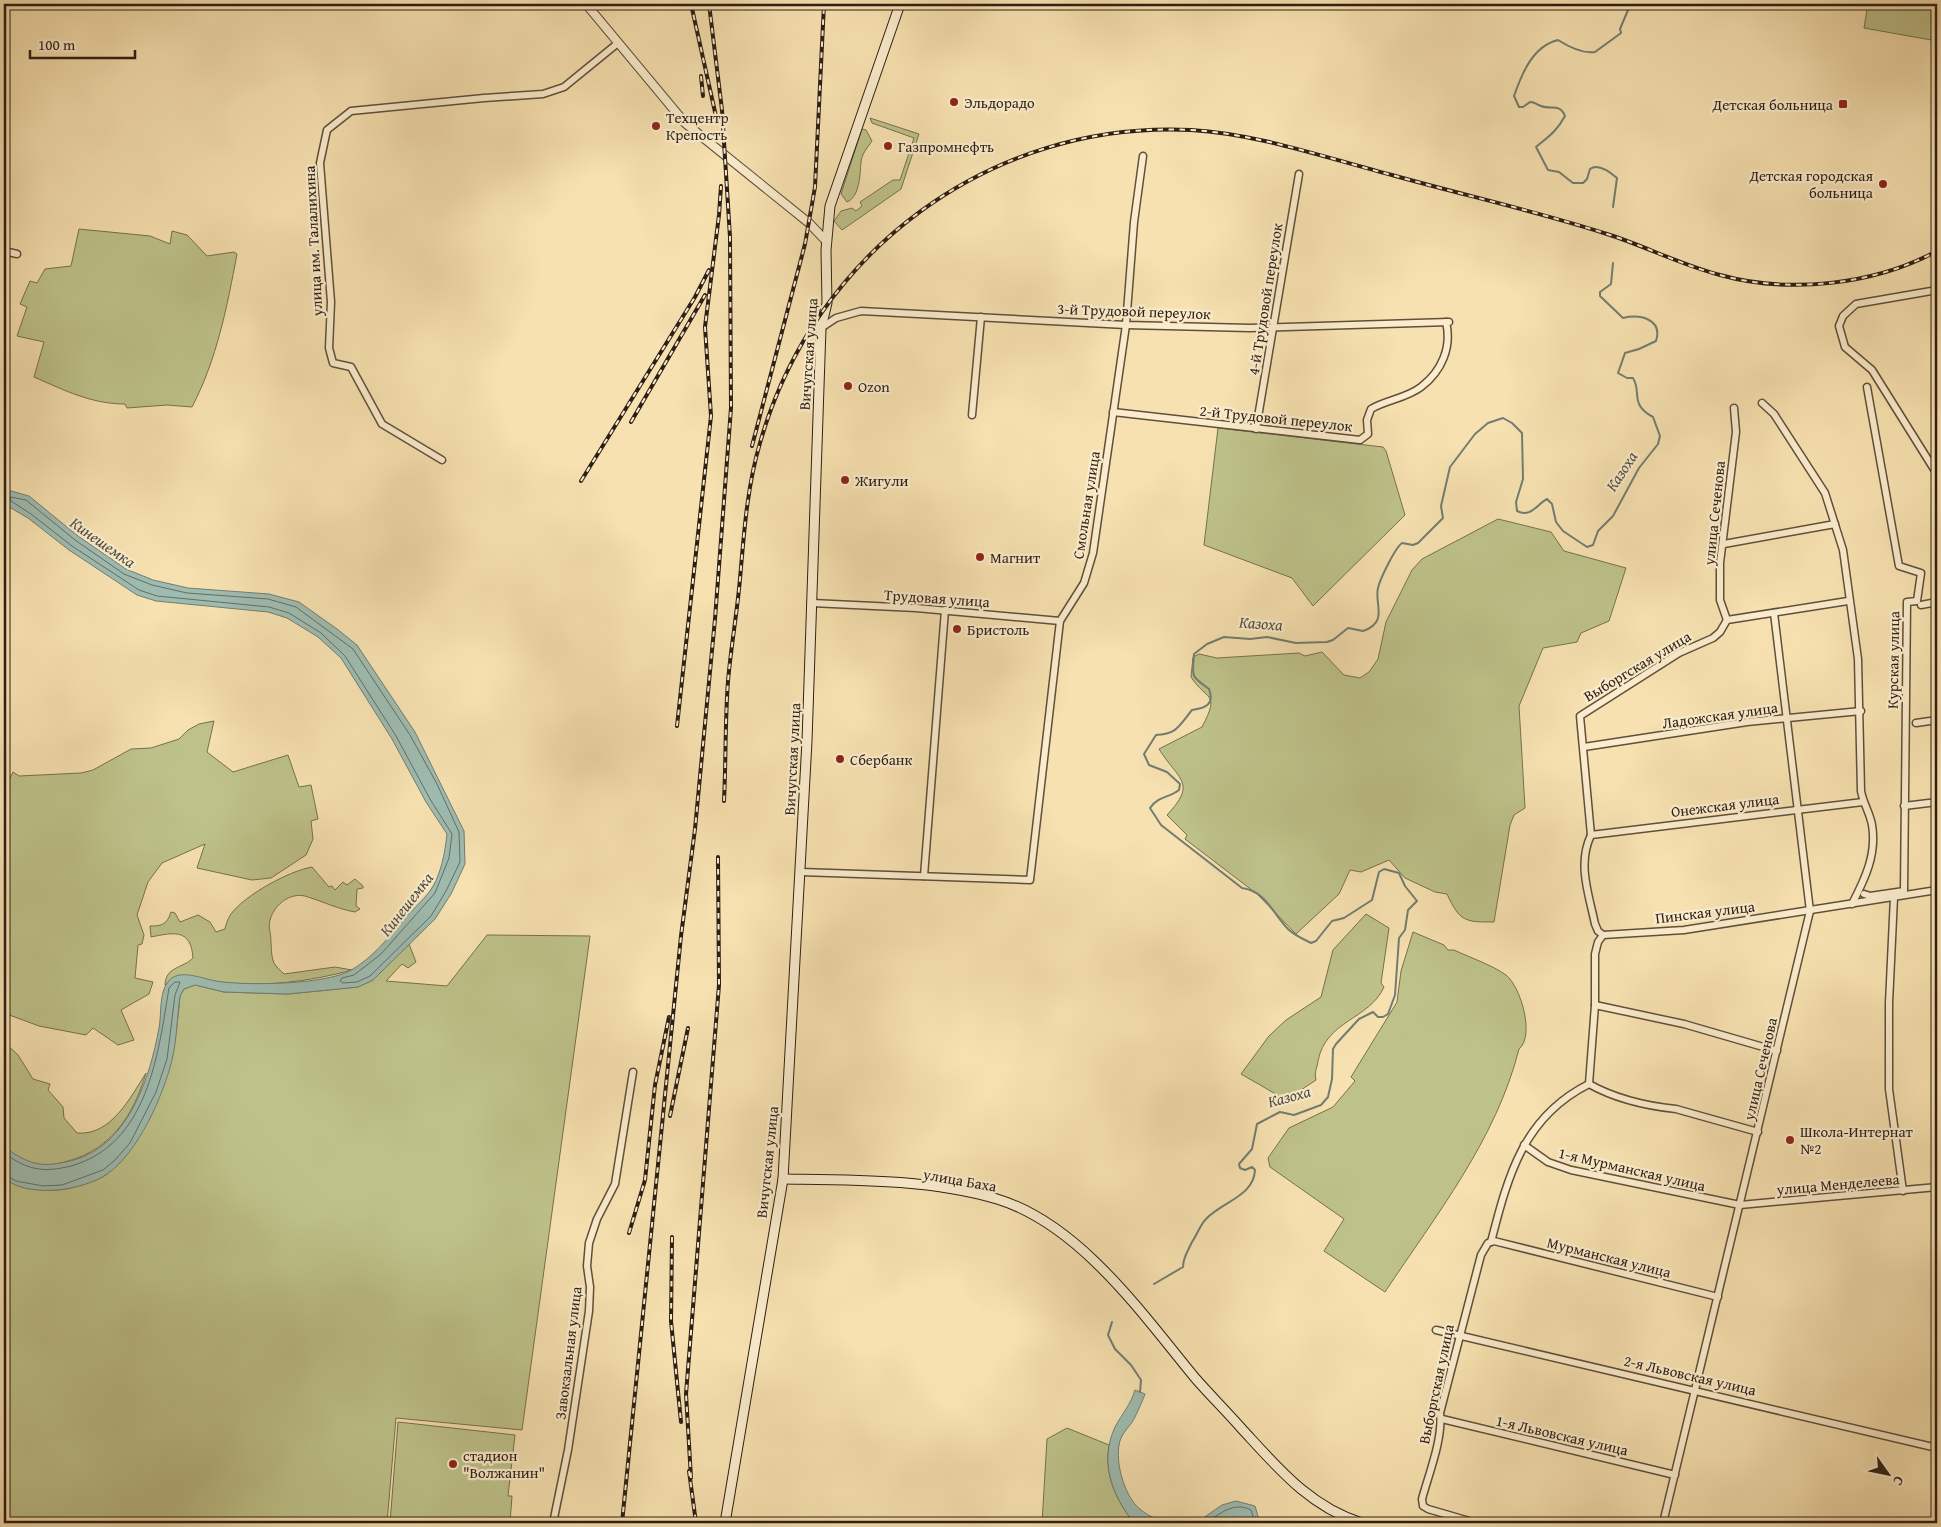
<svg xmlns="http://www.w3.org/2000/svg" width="1941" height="1527" viewBox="0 0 1941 1527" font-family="'Gentium Book Plus',serif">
<rect width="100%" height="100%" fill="#f7e1b0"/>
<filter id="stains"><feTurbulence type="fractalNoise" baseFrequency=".004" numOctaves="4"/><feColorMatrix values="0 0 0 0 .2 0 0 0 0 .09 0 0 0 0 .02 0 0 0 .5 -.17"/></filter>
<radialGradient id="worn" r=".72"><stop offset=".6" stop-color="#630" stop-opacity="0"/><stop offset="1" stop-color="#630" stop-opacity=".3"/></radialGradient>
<g fill="#bec28a" stroke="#76704f">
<polygon points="1868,4 1937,4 1937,41 1864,28"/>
<polygon points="870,118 919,134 901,189 842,230 834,221 841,211 852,208 856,211 862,206 860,202 893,180 900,180 914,138 872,123"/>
<path d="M 862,129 L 866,130 L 872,141 C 868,147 862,153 861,162 C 860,173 860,197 847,202 L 841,194 Z"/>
<path d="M 79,229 L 150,236 L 170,244 L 172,231 L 187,235 L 207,256 L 234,252 L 237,254 C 227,307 217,359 192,407 L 167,405 L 127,408 L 125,404 C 91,404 64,390 34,377 L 44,342 L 17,336 L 27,307 L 20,304 L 30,281 L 37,283 L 45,269 L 71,266 Z"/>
<polygon points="1218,428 1383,447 1386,451 1405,515 1313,606 1292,578 1204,545"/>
<path d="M 1498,519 L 1551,532 L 1564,551 L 1626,568 L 1609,621 L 1581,633 L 1577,642 L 1543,648 L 1519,706 L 1525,808 L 1514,815 L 1510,825 L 1494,922 C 1465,922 1460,922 1447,894 L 1435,892 L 1405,878 L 1389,860 L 1361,872 L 1350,870 L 1339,894 L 1296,934 L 1257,894 L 1185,839 L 1187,835 L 1167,815 C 1198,782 1178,780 1159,749 L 1202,727 C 1221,691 1206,701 1191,677 L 1193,657 L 1199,654 L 1217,658 L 1299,653 L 1305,656 L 1322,652 L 1344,675 L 1360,678 L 1369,672 L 1378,659 L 1386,622 L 1412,570 L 1422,559 Z"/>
<polygon points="214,721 207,752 233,772 288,755 299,787 311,785 318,819 311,821 313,839 306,855 271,878 252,880 197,868 205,844 162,863 148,882 137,915 144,935 142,944 138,945 135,978 153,982 149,994 121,1010 134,1040 118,1045 93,1028 86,1035 39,1026 4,1013 4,778 9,780 13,772 19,776 81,773 93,770 131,749 151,748 179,739 188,730 199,724"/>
<path d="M 312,867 L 329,887 L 332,886 L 335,890 L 343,882 L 347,885 L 355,879 L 363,886 L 363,888 L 357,889 L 356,906 L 360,909 L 355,912 C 338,909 324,902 308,897 C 288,889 265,912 270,932 C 272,941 270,954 274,963 C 276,967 281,971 284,974 L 335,967 L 352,970 C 308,982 264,987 218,982 C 197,979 182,968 165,985 C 166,966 182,969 193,958 C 191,929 175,932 151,937 L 150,926 C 163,926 167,924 171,912 L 175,913 L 180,922 L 198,915 L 210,922 L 216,932 L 225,929 C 226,924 228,918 231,914 C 245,895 289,871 312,867 Z"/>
<path d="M 1366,914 L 1389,928 L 1381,983 L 1384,987 C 1369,1020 1326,1020 1318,1061 C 1317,1069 1314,1071 1316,1080 L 1286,1100 L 1241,1074 L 1269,1036 L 1286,1020 L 1321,997 L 1333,950 Z"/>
<path d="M 1413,932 L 1444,945 L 1448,950 L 1454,950 C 1471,958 1492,965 1506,975 C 1521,987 1535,1036 1519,1049 C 1496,1140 1436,1215 1385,1292 L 1324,1251 L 1344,1219 L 1270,1167 L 1268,1158 L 1289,1128 L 1333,1107 L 1355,1081 L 1351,1077 L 1397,1002 L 1401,971 Z"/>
<path d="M 487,935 L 590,936 L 522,1430 L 396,1418 L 387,1523 L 4,1523 L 4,1177 C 17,1189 38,1191 56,1190 C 68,1190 98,1181 107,1174 C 115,1167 121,1155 127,1147 C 167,1093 174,1061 180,996 L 184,989 L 195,985 L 224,992 L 288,994 L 358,987 L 373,980 L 409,944 L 416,962 L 408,968 L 402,964 L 386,981 L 447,986 Z"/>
<path d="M 4,1042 L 18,1055 L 33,1079 L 50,1084 L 48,1090 L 63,1107 L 64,1118 L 77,1133 C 111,1136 130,1098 146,1073 C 134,1114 112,1149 68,1161 C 57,1164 46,1167 34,1164 C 23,1161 13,1154 4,1147 Z"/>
<polygon points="398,1422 515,1435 508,1496 512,1496 510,1523 390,1523"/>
<path d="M 1067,1428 L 1109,1445 C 1104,1475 1116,1500 1134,1523 L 1042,1523 L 1047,1439 Z"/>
</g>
<g fill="#9ebcb1" stroke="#717d72">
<path d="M 4,489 L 29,496 L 78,536 L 126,569 L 153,580 L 188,588 L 269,594 L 299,602 L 337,629 L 357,645 L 415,732 L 464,831 L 465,864 L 451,894 L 435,919 L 373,980 L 358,987 L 288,994 L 224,992 L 195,985 L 184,989 L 180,996 C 177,1017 177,1039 172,1060 C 163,1096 138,1153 107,1174 C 95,1183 71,1189 57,1190 C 39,1191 16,1190 4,1177 L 4,1147 C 31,1166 43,1168 74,1160 C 128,1145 150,1078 159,1028 C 162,1013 158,988 172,978 C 183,970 204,979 216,981 C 245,986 329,985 353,969 C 373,957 387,939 402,922 C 410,911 422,902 430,891 C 441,875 445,853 447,834 L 426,802 L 392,739 L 341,658 L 318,637 L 287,618 L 268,612 L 156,601 L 137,595 L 69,550 L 28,518 L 4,504 Z"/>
<path d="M 1135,1390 L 1145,1394 C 1142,1402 1138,1411 1134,1419 C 1131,1425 1124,1431 1121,1438 C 1113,1457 1124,1497 1140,1509 C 1150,1518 1162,1521 1175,1523 L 1134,1523 C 1112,1495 1099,1462 1115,1427 C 1122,1414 1131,1404 1135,1390 Z"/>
<polygon points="1236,1501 1255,1506 1260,1523 1196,1523 1222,1505"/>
</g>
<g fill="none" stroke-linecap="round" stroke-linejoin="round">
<g stroke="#666d62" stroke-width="1">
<polygon points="11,497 26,500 75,540 124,574 152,585 187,593 268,599 296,607 353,649 410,735 437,784 459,832 460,862 446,891 431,916 370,976 357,982 343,983 340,981 342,978 354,975 381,954 435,893 449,858 452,834 430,799 396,736 345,656 321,633 289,613 269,607 157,596 139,590 72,546 31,514 11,501"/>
<path d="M 4,1153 C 28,1170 42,1173 71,1166 C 148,1144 158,1055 169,988 L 175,982 L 180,982 L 175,995 L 167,1059 L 156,1092 L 130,1143 L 115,1160 L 103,1170 L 62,1185 L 43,1186 L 16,1181 L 4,1174"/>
<path d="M 1206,1523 C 1220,1514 1233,1501 1251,1510 L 1255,1523"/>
</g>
<g stroke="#717d72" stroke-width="2">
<path d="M 1613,207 L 1617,178 C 1610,172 1598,163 1590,169 L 1587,179 L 1583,183 L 1573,183 L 1559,172 L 1548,170 L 1536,147 C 1548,137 1557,131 1565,116 C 1560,103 1551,110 1541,106 C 1536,104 1535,102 1530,102 L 1523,107 L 1519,107 L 1514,96 C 1522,73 1533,46 1558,40 C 1569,47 1582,54 1595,52 L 1621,33 L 1620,29 L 1628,10 L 1624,4"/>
<path d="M 1154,1284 L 1183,1267 C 1183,1257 1188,1251 1192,1242 C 1197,1235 1200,1225 1206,1219 C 1222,1202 1254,1196 1255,1170 L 1252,1167 L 1245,1170 L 1240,1168 L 1239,1164 L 1252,1149 L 1257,1124 L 1280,1112 L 1294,1115 L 1321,1105 L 1328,1097 L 1332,1079 L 1333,1049 L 1336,1044 L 1359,1019 L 1373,1012 L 1378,1017 L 1383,1017 L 1388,1014 L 1395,995 L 1399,938 L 1405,930 L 1408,910 L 1417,901 L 1405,886 L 1399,873 L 1384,869 L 1379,872 L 1372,900 L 1344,918 L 1332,921 L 1316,941 L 1311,943 C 1303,939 1294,935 1288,929 C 1273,914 1266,891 1242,888 L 1161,825 L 1150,808 C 1158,796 1169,798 1179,790 L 1180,784 L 1167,772 L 1149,765 L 1144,754 L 1156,735 C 1177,734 1179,726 1192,710 C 1205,708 1215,705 1209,689 C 1191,676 1192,678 1194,654 L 1207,644 L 1224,637 L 1250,639 L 1267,637 L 1296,643 L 1327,642 L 1333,640 L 1348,628 L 1363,631 C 1389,622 1374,604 1378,588 C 1380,579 1395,548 1402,543 L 1413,545 L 1418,543 L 1443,518 L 1441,506 L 1450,467 L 1475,434 L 1488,423 L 1503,418 L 1512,423 L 1522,433 L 1523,479 L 1516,502 L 1517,511 C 1531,518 1536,505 1547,499 L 1552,504 L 1556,522 L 1563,531 L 1587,547 L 1593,545 L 1598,531 L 1613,516 L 1639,468 L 1658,444 L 1660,436 L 1653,417 C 1629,404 1642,392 1633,378 L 1627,378 L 1618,373 L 1625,353 L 1639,349 L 1656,341 C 1663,319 1640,314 1623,318 L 1600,296 L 1600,292 L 1611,284 L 1613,263"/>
<polyline points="1112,1322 1108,1335 1115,1349 1131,1365 1141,1380 1140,1392"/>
</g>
<defs>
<g id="minor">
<polyline points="4,251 17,254"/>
<polyline points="1937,290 1856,304 1843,316 1839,326 1845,347 1872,370 1937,474"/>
<polyline points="821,328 836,318 861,311 1126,325 1250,328 1449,322"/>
<path d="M 1762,403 L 1774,414 L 1825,493 L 1843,550 L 1858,659 L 1861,791 C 1863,803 1870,813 1872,825 C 1877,854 1865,879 1852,904"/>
<path d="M 1113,412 L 1360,440 L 1368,434 L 1367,420 L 1371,409 C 1386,400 1407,398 1421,387 C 1442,371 1452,347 1446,322"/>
<polyline points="972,415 981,317"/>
<polyline points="1256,429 1299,174"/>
<polyline points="442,460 382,424 351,367 333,363 329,348 331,302 320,163 327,130 351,111 484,98 543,94 564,87 618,43"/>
<polyline points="1724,544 1835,524"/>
<polyline points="812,603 916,608 1060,621"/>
<polyline points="1921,605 1937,602"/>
<polyline points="1727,620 1720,600 1720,563 1736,432 1734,408"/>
<polyline points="1727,620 1848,601"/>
<polyline points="1916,723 1937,720"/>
<polyline points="1584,747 1747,722 1861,711"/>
<polyline points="1904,806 1937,802"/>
<polyline points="1591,835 1863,802"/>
<polyline points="801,872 1030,880 1060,621 1084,583 1093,553 1126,325 1134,222 1143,156"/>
<polyline points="924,876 945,610"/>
<polyline points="1864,894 1870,896 1904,891 1907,602 1917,601 1921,573 1899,566 1867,387"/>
<polyline points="1894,897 1889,1003 1889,1089 1903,1191"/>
<path d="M 1603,935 L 1598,931 L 1595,924 C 1589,895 1577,864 1591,835 L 1580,716 L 1679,653 L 1713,638 L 1720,632 L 1727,620"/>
<polyline points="1603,935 1684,930 1937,890"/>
<polyline points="1595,1005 1684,1024 1777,1051"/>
<path d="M 1589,1084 C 1614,1098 1647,1106 1676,1109 L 1758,1132"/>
<polyline points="1589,1084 1595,1005 1595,954 1598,942 1603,935"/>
<polyline points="1524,1145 1548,1162 1571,1170 1740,1205 1937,1187"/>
<path d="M 1491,1242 C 1508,1176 1523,1117 1589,1084"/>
<polyline points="1436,1330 1937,1448"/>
<polyline points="1442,1419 1675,1475"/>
<polyline points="553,1523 568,1450 589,1311 590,1287 587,1266 589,1243 597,1219 615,1184 633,1072"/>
<path d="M 1476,1523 L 1428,1509 L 1423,1506 L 1422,1499 C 1429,1473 1443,1439 1440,1413 L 1481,1255 L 1488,1243 L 1494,1241 L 1718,1297"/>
<polyline points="1663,1523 1810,911 1774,613"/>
</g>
<polyline id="tertiary" points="586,4 685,123 809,223 827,242"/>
<g id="secondary">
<path d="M 783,1179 C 853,1180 929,1179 997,1199 C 1080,1224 1143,1315 1196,1379 C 1211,1396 1227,1412 1242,1429 C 1278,1468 1310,1507 1362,1523"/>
<polyline points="725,1523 783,1179 807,741 821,328 827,303 826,250 830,206 900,4"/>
</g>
</defs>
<use href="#minor" stroke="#604f3b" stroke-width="9"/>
<use href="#tertiary" stroke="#604f3b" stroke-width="10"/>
<use href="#secondary" stroke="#2d1e14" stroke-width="11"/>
<use href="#minor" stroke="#faeccc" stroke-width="6"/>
<use href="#tertiary" stroke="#faeccc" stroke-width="8"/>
<use href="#secondary" stroke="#faeccc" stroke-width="9"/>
<defs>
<g id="rail">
<polyline points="691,4 717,121"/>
<polyline points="701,76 703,96"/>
<polyline points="631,422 705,295"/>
<polyline points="752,446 805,244 815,187 824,4"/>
<polyline points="581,481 695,297 709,270"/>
<polyline points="677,726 711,416 705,327 719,215 721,186"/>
<path d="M 724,801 C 726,761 725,721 728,681 C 731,647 737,613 740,579 C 744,533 747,487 760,443 C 814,252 991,120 1191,130 C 1259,134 1326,158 1392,175 C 1463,195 1536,211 1607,234 C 1645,246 1681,265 1720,275 C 1789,294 1874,285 1937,251"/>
<polyline points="670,1116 688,1028"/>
<polyline points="629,1233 645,1180 655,1085 669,1017"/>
<polyline points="672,1237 671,1321 681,1422"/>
<polyline points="689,1471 696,1523"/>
<polyline points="691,1478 686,1394 719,985 718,857"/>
<polyline points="622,1523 681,936 695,829 715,619 731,408 730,237 722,110 709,4"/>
</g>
</defs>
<use href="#rail" stroke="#2d1e14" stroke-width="4"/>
<use href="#rail" stroke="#faeccc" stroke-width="2" stroke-dasharray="5.5" stroke-linecap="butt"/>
</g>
<g fill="#8f2418" stroke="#faeccc" stroke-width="2">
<circle cx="954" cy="102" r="5"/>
<rect x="1838" y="99" width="10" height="10" rx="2.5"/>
<circle cx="656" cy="126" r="5"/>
<circle cx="888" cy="146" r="5"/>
<circle cx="1883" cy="184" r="5"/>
<circle cx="848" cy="386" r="5"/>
<circle cx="845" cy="480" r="5"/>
<circle cx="980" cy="557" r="5"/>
<circle cx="957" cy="629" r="5"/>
<circle cx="840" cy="759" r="5"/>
<circle cx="1790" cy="1140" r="5"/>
<circle cx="453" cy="1464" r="5"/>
</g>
<g text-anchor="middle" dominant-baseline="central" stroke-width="4.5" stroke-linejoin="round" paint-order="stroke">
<g font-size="15" fill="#2d1e14" stroke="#faeccc" text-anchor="start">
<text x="964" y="102">Эльдорадо</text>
<text x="1833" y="104" text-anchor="end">Детская больница</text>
<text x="666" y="117">Техцентр<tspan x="666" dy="17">Крепость</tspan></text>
<text x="898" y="146">Газпромнефть</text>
<text x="1873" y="175" text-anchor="end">Детская городская<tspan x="1873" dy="17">больница</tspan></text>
<text x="858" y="386">Ozon</text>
<text x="855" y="480">Жигули</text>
<text x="990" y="557">Магнит</text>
<text x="967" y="629">Бристоль</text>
<text x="850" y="759">Сбербанк</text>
<text x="1800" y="1131">Школа-Интернат<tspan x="1800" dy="17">№2</tspan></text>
<text x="463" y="1455">стадион<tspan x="463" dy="17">"Волжанин"</tspan></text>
</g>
<g font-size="15" fill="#2d1e14" stroke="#faeccc">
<text transform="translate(313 241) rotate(-93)">улица им. Талалихина</text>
<text transform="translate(1265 299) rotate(-81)">4-й Трудовой переулок</text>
<text transform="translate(1134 311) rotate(2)">3-й Трудовой переулок</text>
<text transform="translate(808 354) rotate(-86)">Вичугская улица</text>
<text transform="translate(1276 418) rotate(6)">2-й Трудовой переулок</text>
<text transform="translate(1086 505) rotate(-81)">Смольная улица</text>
<text transform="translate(1714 513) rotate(-84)">улица Сеченова</text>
<text transform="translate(937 598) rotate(4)">Трудовая улица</text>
<text transform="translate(1893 660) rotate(-89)">Курская улица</text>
<text transform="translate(1637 666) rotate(-31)">Выборгская улица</text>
<text transform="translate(1720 715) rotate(-8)">Ладожская улица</text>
<text transform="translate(792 759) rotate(-87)">Вичугская улица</text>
<text transform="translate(1725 805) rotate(-7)">Онежская улица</text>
<text transform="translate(1705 912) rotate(-7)">Пинская улица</text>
<text transform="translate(1760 1069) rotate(-77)">улица Сеченова</text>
<text transform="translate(767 1162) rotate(-84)">Вичугская улица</text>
<text transform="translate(1632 1169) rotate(13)">1-я Мурманская улица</text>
<text transform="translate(960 1180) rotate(10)">улица Баха</text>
<text transform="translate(1838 1184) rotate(-5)">улица Менделеева</text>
<text transform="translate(1609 1257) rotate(14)">Мурманская улица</text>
<text transform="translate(568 1353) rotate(-83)">Завокзальная улица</text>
<text transform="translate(1690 1375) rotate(13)">2-я Львовская улица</text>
<text transform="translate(1436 1384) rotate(-78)">Выборгская улица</text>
<text transform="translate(1562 1435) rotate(13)">1-я Львовская улица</text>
</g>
<g font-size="16" font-style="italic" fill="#4f4d43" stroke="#faeccc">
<text transform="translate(1621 471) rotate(-57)">Казоха</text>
<text transform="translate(103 542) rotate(35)">Кинешемка</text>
<text transform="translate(1261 623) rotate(4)">Казоха</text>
<text transform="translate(406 904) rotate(-52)">Кинешемка</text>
<text transform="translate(1289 1096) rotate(-15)">Казоха</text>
</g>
</g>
<rect width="1941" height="1527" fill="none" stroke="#f7e1b0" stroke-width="20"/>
<rect x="5" y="5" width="1931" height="1517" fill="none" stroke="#2d1e14" stroke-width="2.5"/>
<rect x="10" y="10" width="1921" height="1507" fill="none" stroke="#2d1e14"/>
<g transform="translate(1888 1474) rotate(123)" stroke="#faeccc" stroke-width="4" paint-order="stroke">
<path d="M0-4L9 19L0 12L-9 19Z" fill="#2d1e14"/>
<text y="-8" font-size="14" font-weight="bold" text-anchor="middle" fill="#2d1e14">С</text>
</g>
<path d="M30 50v8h105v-8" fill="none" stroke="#2d1e14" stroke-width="2.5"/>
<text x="38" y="50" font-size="15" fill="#2d1e14" stroke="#faeccc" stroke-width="4" paint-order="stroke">100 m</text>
<rect width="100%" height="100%" filter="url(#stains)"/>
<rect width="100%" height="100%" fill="url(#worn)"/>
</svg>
